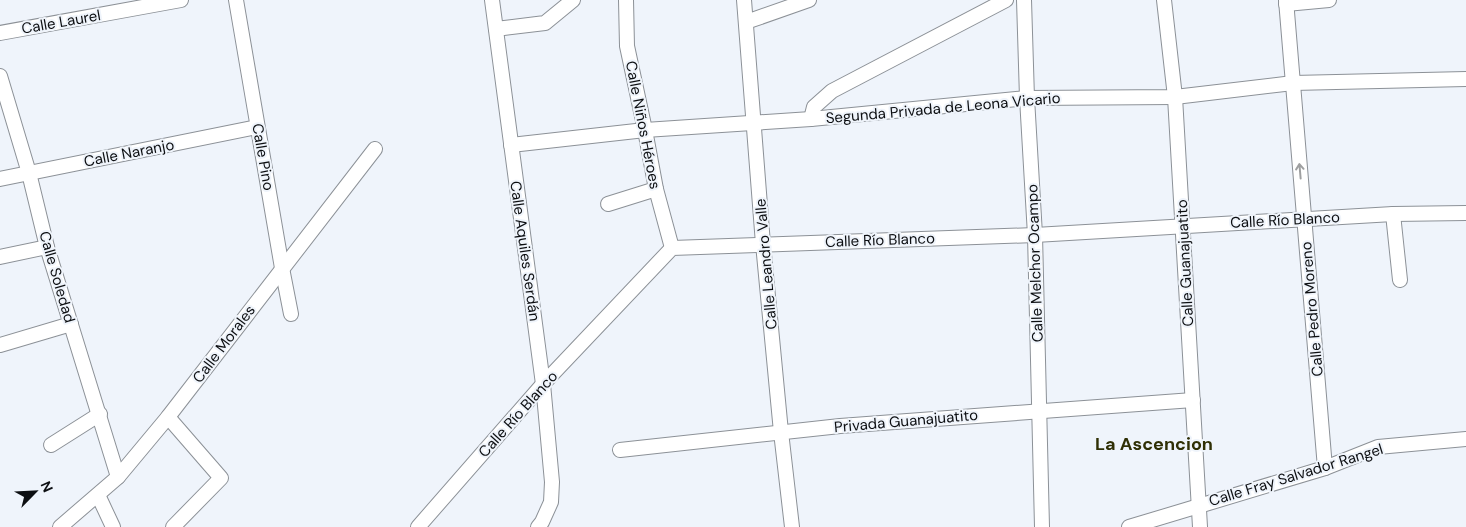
<svg xmlns="http://www.w3.org/2000/svg" width="1466" height="527" viewBox="0 0 1466 527" font-family="'DM Sans',sans-serif">
<rect width="100%" height="100%" fill="#eff4fb"/>
<g fill="none" stroke-linecap="round" stroke-linejoin="round">
<defs>
<g id="minor">
<polyline points="236,0 282,268 291,314"/>
<polyline points="492,0 543,384 552,482 551,502 542,522 538,527"/>
<polyline points="626,0 627,46 645,130 656,189 672,248"/>
<polyline points="744,0 763,244 781,432 792,527"/>
<polyline points="1024,0 1027,98 1035,235 1042,527"/>
<polyline points="1164,0 1175,97 1200,527"/>
<polyline points="1286,0 1325,468"/>
<polyline points="1286,4 1329,0"/>
<polyline points="746,22 809,0"/>
<polyline points="496,29 545,23 573,0"/>
<polyline points="0,33 181,0"/>
<polyline points="0,76 29,173 47,247 118,477"/>
<polyline points="811,119 814,107 832,91 1006,0"/>
<polyline points="511,145 645,130 811,119 1027,98 1175,97 1293,83 1466,79"/>
<polyline points="0,179 257,127"/>
<polyline points="608,204 656,189"/>
<polyline points="1393,214 1400,280"/>
<polyline points="0,257 47,247"/>
<polyline points="0,345 71,324"/>
<polyline points="168,417 221,478 173,527"/>
<polyline points="51,445 100,414"/>
<polyline points="620,450 840,426 1193,400"/>
<polyline points="98,495 113,527"/>
<polyline points="60,527 118,477 168,417 375,149"/>
<polyline points="418,527 543,384 672,248 1035,235 1393,214 1466,213"/>
<polyline points="1129,527 1325,468 1378,447 1466,439"/>
</g>
</defs>
<use href="#minor" stroke="#8c9197" stroke-width="16"/>
<use href="#minor" stroke="#fff" stroke-width="14"/>
</g>
<defs><path id="oneway-shaft" d="M-6 0H5M1.5-3L5.5 0L1.5 3" fill="none" stroke-width="1.6" stroke-linecap="round" stroke-linejoin="round" transform="scale(1.25)"/></defs>
<use stroke="#9e9fa0" href="#oneway-shaft" transform="translate(1300 171) rotate(-95)"/>
<g text-anchor="middle" dominant-baseline="central" stroke-width="4" stroke-linejoin="round" paint-order="stroke">
<g font-size="15" fill="#0c0e11" stroke="#eff4fb">
<text transform="translate(61 22) rotate(-10)">Calle Laurel</text>
<text transform="translate(943 108) rotate(-5)">Segunda Privada de Leona Vicario</text>
<text transform="translate(643 125) rotate(79)">Calle Niños Héroes</text>
<text transform="translate(129 153) rotate(-11)">Calle Naranjo</text>
<text transform="translate(263 157) rotate(80)">Calle Pino</text>
<text transform="translate(1285 220) rotate(-3)">Calle Río Blanco</text>
<text transform="translate(880 240) rotate(-2)">Calle Río Blanco</text>
<text transform="translate(525 251) rotate(82)">Calle Aquiles Serdán</text>
<text transform="translate(1035 263) rotate(-92)">Calle Melchor Ocampo</text>
<text transform="translate(1185 263) rotate(-93)">Calle Guanajuatito</text>
<text transform="translate(766 264) rotate(-95)">Calle Leandro Valle</text>
<text transform="translate(57 277) rotate(74)">Calle Soledad</text>
<text transform="translate(1312 309) rotate(-95)">Calle Pedro Moreno</text>
<text transform="translate(224 344) rotate(-53)">Calle Morales</text>
<text transform="translate(518 414) rotate(-48)">Calle Río Blanco</text>
<text transform="translate(906 421) rotate(-5)">Privada Guanajuatito</text>
<text transform="translate(1296 475) rotate(-17)">Calle Fray Salvador Rangel</text>
</g>
<g font-size="18" font-weight="bold" fill="#2f2f05" stroke="#eff4fb">
<text x="1154" y="444">La Ascencion</text>
</g>
</g>
<g transform="translate(35 492) rotate(66)" stroke="#eff4fb" stroke-width="4" paint-order="stroke">
<path d="M0-4L9 19L0 12L-9 19Z" fill="#0c0e11"/>
<text y="-8" font-size="14" font-weight="bold" text-anchor="middle" fill="#0c0e11">N</text>
</g>
</svg>
